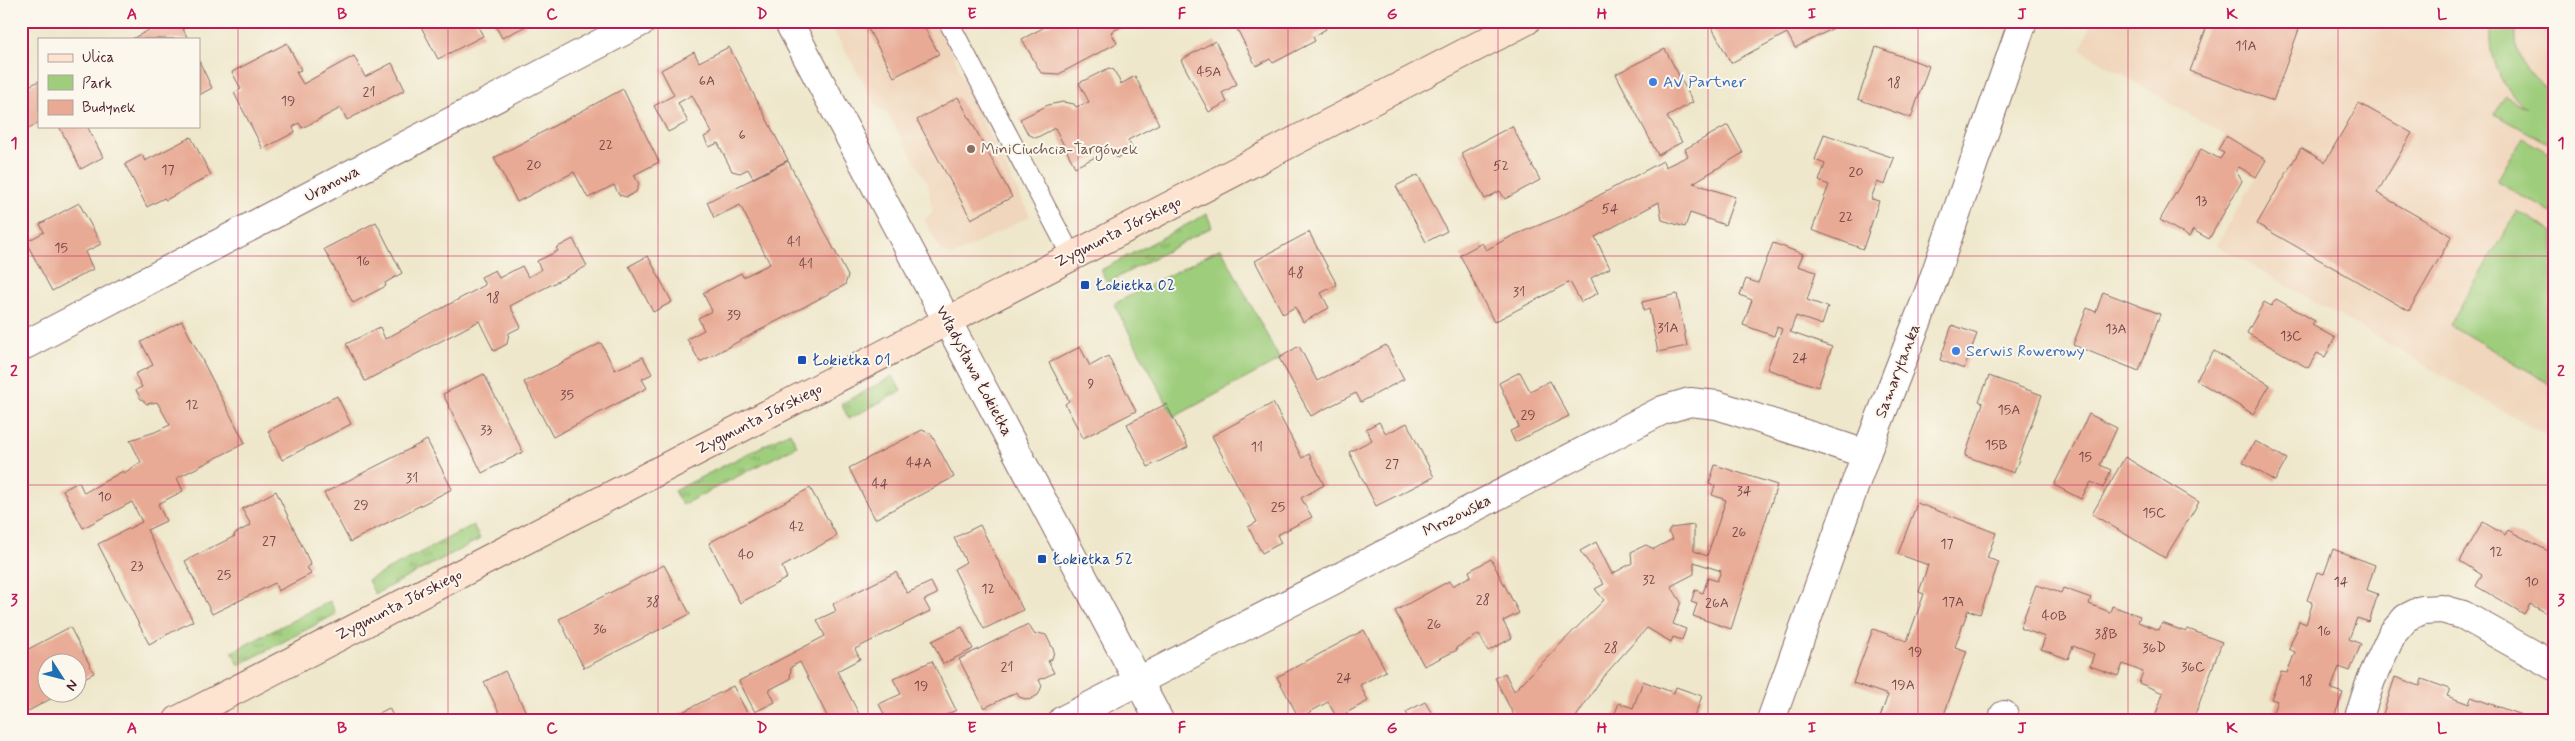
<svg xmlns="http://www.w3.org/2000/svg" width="2575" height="741" viewBox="0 0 2575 741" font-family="Mynerve,sans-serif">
<defs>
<pattern id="grass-tufts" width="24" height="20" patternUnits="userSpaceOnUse" patternTransform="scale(1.25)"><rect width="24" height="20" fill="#9ecd7c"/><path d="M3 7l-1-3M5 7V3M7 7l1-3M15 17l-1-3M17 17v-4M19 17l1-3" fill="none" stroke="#83a666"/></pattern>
</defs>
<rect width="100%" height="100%" fill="#fbf7ec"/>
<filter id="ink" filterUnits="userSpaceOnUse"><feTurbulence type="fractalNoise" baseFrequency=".02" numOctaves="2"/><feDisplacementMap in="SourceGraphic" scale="10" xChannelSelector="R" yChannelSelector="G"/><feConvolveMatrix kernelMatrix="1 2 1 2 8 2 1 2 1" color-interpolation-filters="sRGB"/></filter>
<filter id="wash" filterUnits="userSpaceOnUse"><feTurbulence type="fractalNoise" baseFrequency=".0096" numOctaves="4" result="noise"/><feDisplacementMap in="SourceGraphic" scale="20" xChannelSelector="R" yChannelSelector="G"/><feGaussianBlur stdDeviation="1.12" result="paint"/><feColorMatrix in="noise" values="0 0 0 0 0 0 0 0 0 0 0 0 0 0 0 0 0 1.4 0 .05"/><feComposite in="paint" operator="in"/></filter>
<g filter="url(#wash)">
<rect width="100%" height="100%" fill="#eee7cb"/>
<g fill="#f0d6bc">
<polygon points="828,21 936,21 950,47 970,96 1030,216 952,256 941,251 924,219 933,213 928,184 887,112 878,108"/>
<polygon points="2092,21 2554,21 2554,440 2217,245 2266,160 2081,50"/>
</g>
<g fill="url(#grass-tufts)" stroke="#747654">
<polygon points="1207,214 1212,227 1107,283 1101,270"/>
<polygon points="893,376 901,391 849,419 841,404"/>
<polygon points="790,432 797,446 682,505 674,491"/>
<polygon points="473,525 480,539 375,594 368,580"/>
<polygon points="330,601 336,614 239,665 232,652"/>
</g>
<g fill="#9ecd7c" stroke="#747654">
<path d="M 2491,21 L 2518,21 C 2509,52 2529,79 2554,93 L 2554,147 L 2495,114 L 2505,96 L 2527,108 C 2499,85 2486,58 2491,21 Z"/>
<polygon points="2522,138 2554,156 2554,214 2497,181"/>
<polygon points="2517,211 2554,232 2554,386 2450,325"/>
<polygon points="1221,248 1280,360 1174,417 1114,304"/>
</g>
<g id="blocks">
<g fill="#e8aa94">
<polygon points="166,21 179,21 188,39 132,39"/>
<polygon points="418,21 475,21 483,36 438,59"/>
<polygon points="493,21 524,21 526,26 502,38"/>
<polygon points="864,21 921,21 939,54 894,77"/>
<polygon points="1056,21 1133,21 1111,32 1117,43 1059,74 1041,73 1022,39"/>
<polygon points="1233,21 1322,21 1326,29 1313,37 1315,41 1273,63 1270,59 1256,66"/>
<polygon points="1714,21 1847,21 1795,48 1787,33 1731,63 1710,24"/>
<polygon points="2209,21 2302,21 2273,101 2190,71"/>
<polygon points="1215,41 1237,84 1222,93 1227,102 1209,112 1181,60"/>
<polygon points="287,43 301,70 296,72 303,84 354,56 365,77 392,63 405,90 347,120 341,108 302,128 299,123 293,127 295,132 263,149 234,93 241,89 232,72"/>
<polygon points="729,47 788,160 753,178 748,169 740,173 732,171 718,143 709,147 704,137 712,133 692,95 678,103 688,122 668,132 654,106 674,95 661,70 694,52 699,62"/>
<polygon points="1876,47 1929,66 1911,118 1858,99"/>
<polygon points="1665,49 1693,102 1667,117 1682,142 1658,155 1616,74"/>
<polygon points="199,61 212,88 199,95"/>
<polygon points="1109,68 1114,70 1121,84 1135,76 1159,124 1128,140 1133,150 1117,158 1112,149 1075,167 1055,128 1036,138 1028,134 1020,119 1048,105 1063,102 1074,104 1076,107 1089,102 1079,83"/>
<polygon points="39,81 39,123 21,133 21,90"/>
<polygon points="623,89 659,162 634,175 639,184 636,192 627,197 619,195 614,185 588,198 574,172 517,202 494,158"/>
<polygon points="958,97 1012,197 971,219 917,120"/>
<polygon points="2359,103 2412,133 2377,193 2452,236 2409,311 2257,224 2301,148 2325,162"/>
<polygon points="1728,125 1743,153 1693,183 1735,197 1725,225 1690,213 1685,227 1662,220 1659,202 1595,237 1610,268 1591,278 1598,293 1581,302 1570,282 1494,322 1460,255 1482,243 1486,250 1512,236 1559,217 1663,161 1665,167 1688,156 1685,149"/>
<polygon points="59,126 87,126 103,157 81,169"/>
<polygon points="1512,126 1540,180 1505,199 1500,191 1485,199 1461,153"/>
<polygon points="1824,134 1894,158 1885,185 1877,182 1871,199 1879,201 1863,249 1812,230 1829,185 1819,181 1825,164 1815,160"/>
<polygon points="2226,136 2266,160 2256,177 2239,167 2236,171 2242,181 2209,239 2193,230 2189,237 2160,220 2201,149 2220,159 2224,153 2218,150"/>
<polygon points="191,137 211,175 166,200 164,198 147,207 125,164 142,155 145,161"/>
<polygon points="788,161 848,276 845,285 700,362 687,339 704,330 698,318 712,311 703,293 741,273 743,277 770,264 740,205 714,218 707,202"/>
<polygon points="1418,175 1447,231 1426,242 1396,186"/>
<polygon points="79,203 101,244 85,252 93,269 52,291 26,242 44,232 40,224"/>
<polygon points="376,222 402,273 385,283 386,286 353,303 324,249"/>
<polygon points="1309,232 1337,285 1321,293 1329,308 1303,322 1295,307 1283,314 1255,261"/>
<polygon points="573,239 587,266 510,306 521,327 509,333 507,344 494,351 479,321 365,381 346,344 380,327 385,339 485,285 481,277 495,270 499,278 522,266 528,277 541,270 537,261 558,251 556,248"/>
<polygon points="1773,243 1803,254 1798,266 1816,272 1807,300 1828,307 1822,325 1796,316 1790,332 1832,347 1818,387 1767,369 1782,329 1777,327 1774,336 1743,325 1752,300 1740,295 1746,279 1758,283"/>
<polygon points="648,256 672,302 653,312 629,266"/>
<polygon points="2103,292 2160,314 2139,371 2073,345 2087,308 2096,312"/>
<polygon points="1677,294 1687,346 1658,352 1649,309 1644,311 1642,302"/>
<polygon points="2276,299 2315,321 2312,325 2335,338 2325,357 2317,353 2308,368 2247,333 2264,302 2271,306"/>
<polygon points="182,321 245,443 177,478 183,491 158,504 166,521 147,530 193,621 149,644 98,544 142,522 132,502 83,528 63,490 79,482 84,493 123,471 124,473 141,462 130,440 155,432 170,425 157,402 147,404 140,398 136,390 142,387 135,374 153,365 141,342"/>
<polygon points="1952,325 1977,334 1964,369 1940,360"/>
<polygon points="601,343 615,370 643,357 652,374 642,379 647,388 553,437 524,382"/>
<polygon points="1386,345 1404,379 1361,402 1356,393 1311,416 1279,358 1299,346 1317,381"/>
<polygon points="1080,347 1090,366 1108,356 1136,411 1083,438 1065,404 1069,401 1049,363"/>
<polygon points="2214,351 2270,385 2253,414 2196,380"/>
<polygon points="1520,372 1530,391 1550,381 1569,416 1515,442 1510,431 1519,427 1499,383"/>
<polygon points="484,374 523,452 482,473 443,394"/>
<polygon points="1989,376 2042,395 2014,473 1965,456 1983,403 1979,401"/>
<polygon points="337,396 351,424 282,460 268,431"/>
<polygon points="1273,403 1302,458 1309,454 1324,485 1301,498 1312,517 1277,535 1281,543 1262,553 1248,527 1257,522 1212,436"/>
<polygon points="1166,404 1188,447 1148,467 1127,424"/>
<polygon points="2089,414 2117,428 2100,465 2111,470 2103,488 2091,482 2081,499 2054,485"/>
<polygon points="1379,422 1386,434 1407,423 1434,477 1376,506 1349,452 1372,440 1366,429"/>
<polygon points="922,430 931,434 954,477 875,519 849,468"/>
<polygon points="427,440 452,489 350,542 324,493"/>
<polygon points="2255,441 2287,459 2275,481 2243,462"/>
<polygon points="2125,457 2199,502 2165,558 2092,514"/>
<polygon points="1715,465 1777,485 1731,629 1693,616 1697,604 1691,602 1695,590 1703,593 1708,578 1717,581 1721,571 1694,562 1694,574 1671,586 1681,602 1673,624 1686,629 1682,640 1673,637 1671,642 1647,628 1602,678 1574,720 1516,720 1495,678 1505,673 1514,691 1604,600 1595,589 1604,584 1580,551 1596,542 1612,574 1632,563 1631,552 1646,545 1654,549 1673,539 1668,532 1671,528 1694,525 1694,551 1707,556 1726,500 1712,495 1715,486 1709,484"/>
<polygon points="810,488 837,536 782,567 787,578 740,603 709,543"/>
<polygon points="276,491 311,565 307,567 311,574 278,591 275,583 212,614 185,561 235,536 234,534 251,525 242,509"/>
<polygon points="1917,503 1996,533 1987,558 1999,562 1980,614 1968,610 1955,647 1967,651 1942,720 1879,720 1888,695 1853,683 1873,629 1907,641 1924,594 1919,592 1928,565 1898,554"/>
<polygon points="2483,522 2505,535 2508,530 2554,554 2554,617 2530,604 2524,614 2476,586 2482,575 2460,561"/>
<polygon points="980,525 1023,610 984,629 954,569 966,562 954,538"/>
<polygon points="2333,549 2375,565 2367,590 2378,594 2369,622 2357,618 2349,639 2361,644 2350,671 2339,667 2331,689 2343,693 2333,720 2321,717 2320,720 2270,720 2277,701 2271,699 2281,672 2287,673 2295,652 2289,649 2299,621 2306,624 2313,602 2307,600 2317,572 2324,574"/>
<polygon points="1491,559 1519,613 1503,621 1512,638 1488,651 1479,634 1456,648 1457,650 1424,666 1395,611 1449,581 1452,586 1471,576 1469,571"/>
<polygon points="664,565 690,614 584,668 559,619"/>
<polygon points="896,572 907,593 931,582 937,594 924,600 930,611 855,649 860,659 837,671 862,720 829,720 800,662 791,667 790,679 769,690 775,702 755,712 739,681 825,636 817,620 836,611 833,604"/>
<polygon points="2036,585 2061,593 2063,588 2091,598 2089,604 2110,612 2112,606 2140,616 2138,622 2159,630 2162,623 2186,632 2188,629 2222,642 2193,720 2154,720 2163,693 2139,683 2143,672 2123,664 2118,676 2090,666 2094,654 2073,646 2068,659 2041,649 2045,637 2020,628"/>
<polygon points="1028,624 1035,635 1038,633 1046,635 1054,651 1052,659 1048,661 1054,673 1039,680 1042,686 1038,695 1029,700 1019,697 1017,692 984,708 959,659"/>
<polygon points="70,627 94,673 78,681 78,664 48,664 48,694 54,694 56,696 21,715 21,653"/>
<polygon points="962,627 973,649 943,664 932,641"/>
<polygon points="1364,630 1386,671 1360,685 1368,701 1337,718 1328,702 1299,718 1277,677"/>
<polygon points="932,661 956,710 940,718 941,720 887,720 879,704 901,694 893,679"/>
<polygon points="505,671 530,720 503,720 484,682"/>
<polygon points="2395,677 2420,686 2422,679 2450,689 2447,696 2469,704 2471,697 2524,716 2522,720 2381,720"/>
<polygon points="1643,681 1674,693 1676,687 1702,696 1693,720 1613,718 1619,703 1633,708"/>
<polygon points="733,686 750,718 746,720 667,720"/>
<polygon points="1425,702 1436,720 1410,720 1406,712"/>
<polygon points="389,708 395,720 366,720"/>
</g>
</g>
</g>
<g filter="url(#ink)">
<use href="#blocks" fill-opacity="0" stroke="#836563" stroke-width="1"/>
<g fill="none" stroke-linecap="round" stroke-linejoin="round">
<defs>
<polyline id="lane" points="948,21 1072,257"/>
<g id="street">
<polyline points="788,21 1159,720"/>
<polyline points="21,347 643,21"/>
<polyline points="1063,720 1663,410 1690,402 1717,405 1866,454"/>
<polyline points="1771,720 1866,454 1930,289 2023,21"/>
<polyline points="2003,720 2004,715"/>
<polyline points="2358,720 2371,680 2392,634 2406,618 2422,610 2442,609 2463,615 2554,666"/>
</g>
<polyline id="secondary" points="178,720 1526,21"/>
</defs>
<use href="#lane" stroke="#836563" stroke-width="21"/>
<use href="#street" stroke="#836563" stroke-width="30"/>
<use href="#secondary" stroke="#836563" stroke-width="30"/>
<use href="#lane" stroke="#fff" stroke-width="19"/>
<use href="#street" stroke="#fff" stroke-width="28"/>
<use href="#secondary" stroke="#fde4d0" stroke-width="28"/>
</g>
</g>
<path fill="none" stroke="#c2185b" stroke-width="1" stroke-opacity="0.55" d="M 238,21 L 238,720M 448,21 L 448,720M 658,21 L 658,720M 868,21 L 868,720M 1078,21 L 1078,720M 1288,21 L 1288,720M 1498,21 L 1498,720M 1708,21 L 1708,720M 1918,21 L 1918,720M 2128,21 L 2128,720M 2338,21 L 2338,720M 21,256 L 2554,256M 21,485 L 2554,485"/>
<g fill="#3f7fe0" stroke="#fbf7ec" stroke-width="2">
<circle cx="1653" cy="82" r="5"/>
<circle cx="1956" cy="351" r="5"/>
</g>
<circle fill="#8d6e63" stroke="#fbf7ec" stroke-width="2" cx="971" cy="149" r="5"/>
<g fill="#1a4fb4" stroke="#fbf7ec" stroke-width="2">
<rect x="1080" y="280" width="10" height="10" rx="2.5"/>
<rect x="797" y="355" width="10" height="10" rx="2.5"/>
<rect x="1037" y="554" width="10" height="10" rx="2.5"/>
</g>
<g text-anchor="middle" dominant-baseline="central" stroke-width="4" stroke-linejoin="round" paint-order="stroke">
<g font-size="14" fill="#724245">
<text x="2246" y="46">11A</text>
<text x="1209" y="72">45A</text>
<text x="707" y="81">6A</text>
<text x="1894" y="83">18</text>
<text x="369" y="92">21</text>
<text x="288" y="101">19</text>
<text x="742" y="135">6</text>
<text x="606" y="145">22</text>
<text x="534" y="165">20</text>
<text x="1501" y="166">52</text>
<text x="168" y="170">17</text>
<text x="1856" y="172">20</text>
<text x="2201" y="201">13</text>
<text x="1610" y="209">54</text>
<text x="1846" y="217">22</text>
<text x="794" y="242">41</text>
<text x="61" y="248">15</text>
<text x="363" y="261">16</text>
<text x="806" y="264">41</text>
<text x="1296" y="273">48</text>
<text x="1519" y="292">31</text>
<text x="493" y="298">18</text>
<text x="734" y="315">39</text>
<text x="1668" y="328">31A</text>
<text x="2116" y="329">13A</text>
<text x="2291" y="336">13C</text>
<text x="1800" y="358">24</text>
<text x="1091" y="384">9</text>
<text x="567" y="395">35</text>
<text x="192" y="405">12</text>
<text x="2009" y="410">15A</text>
<text x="1528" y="415">29</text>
<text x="486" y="430">33</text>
<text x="1996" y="445">15B</text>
<text x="1257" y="447">11</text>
<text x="2085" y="457">15</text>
<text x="919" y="463">44A</text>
<text x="1392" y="464">27</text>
<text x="412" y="478">31</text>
<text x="880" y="484">44</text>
<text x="1744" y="491">34</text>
<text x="105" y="497">10</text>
<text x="361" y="505">29</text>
<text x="1278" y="507">25</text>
<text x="2154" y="513">15C</text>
<text x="797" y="527">42</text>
<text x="1739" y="532">26</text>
<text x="269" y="541">27</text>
<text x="1947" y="544">17</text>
<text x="2496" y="552">12</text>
<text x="746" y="555">40</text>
<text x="137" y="566">23</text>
<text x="224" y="575">25</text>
<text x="1649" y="580">32</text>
<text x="2341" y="582">14</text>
<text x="2532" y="582">10</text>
<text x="988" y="589">12</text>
<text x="1483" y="600">28</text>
<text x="653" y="602">38</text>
<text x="1953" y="602">17A</text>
<text x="1717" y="603">26A</text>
<text x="2054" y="616">40B</text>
<text x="1434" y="624">26</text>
<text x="600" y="629">36</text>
<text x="2324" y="631">16</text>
<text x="2106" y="634">38B</text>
<text x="1611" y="648">28</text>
<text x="2154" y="648">36D</text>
<text x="1915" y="652">19</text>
<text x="1007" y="667">21</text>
<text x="2193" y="667">36C</text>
<text x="1344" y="678">24</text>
<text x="2306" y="681">18</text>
<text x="1903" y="685">19A</text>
<text x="921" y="686">19</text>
</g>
<g font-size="16" fill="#366cbe" stroke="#fbf7ec" text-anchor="start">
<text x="1663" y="82">AV Partner</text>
<text x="1966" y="351">Serwis Rowerowy</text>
</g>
<g font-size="16" fill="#785e54" stroke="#fbf7ec" text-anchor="start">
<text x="981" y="149">MiniCiuchcia-Targówek</text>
</g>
<g font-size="16" fill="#4a1f2b" stroke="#fbf7ec">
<text transform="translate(332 184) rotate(-28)">Uranowa</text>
<text transform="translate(1118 232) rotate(-27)">Zygmunta Jórskiego</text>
<text transform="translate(974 371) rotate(62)">Władysława Łokietka</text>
<text transform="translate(1898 371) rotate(-69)">Samarytanka</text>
<text transform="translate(759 419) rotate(-27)">Zygmunta Jórskiego</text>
<text transform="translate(1457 516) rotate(-27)">Mrozowska</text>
<text transform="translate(399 605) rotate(-27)">Zygmunta Jórskiego</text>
</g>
<g font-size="16" fill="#164399" stroke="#fbf7ec" text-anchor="start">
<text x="1095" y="285">Łokietka 02</text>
<text x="812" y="360">Łokietka 01</text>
<text x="1052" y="559">Łokietka 52</text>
</g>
</g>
<rect width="2575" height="741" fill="none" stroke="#fbf7ec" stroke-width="55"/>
<rect x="38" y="38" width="162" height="90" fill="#fbf7ec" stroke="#b4a19f"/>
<rect x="48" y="54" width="25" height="8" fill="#fde4d0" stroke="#b4a19f"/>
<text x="82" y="62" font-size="15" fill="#4a1f2b">Ulica</text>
<rect x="48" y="75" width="25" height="15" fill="#9ecd7c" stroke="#b4a19f"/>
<text x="82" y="88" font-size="15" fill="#4a1f2b">Park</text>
<rect x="48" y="100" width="25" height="15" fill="#e8aa94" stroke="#b4a19f"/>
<text x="82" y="112" font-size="15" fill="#4a1f2b">Budynek</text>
<g transform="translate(62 678) rotate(126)"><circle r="24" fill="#fbf7ec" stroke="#b4a19f"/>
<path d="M0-4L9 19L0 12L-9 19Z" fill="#1f6fb2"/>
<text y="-8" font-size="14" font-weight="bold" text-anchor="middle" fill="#4a1f2b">N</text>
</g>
<rect x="28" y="28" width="2520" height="686" fill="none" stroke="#c2185b" stroke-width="2"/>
<g font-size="16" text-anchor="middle" font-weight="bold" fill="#c2185b">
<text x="132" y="19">A</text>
<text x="342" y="19">B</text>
<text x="552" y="19">C</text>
<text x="762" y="19">D</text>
<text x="972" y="19">E</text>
<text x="1182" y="19">F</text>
<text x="1392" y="19">G</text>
<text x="1602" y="19">H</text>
<text x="1812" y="19">I</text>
<text x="2022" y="19">J</text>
<text x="2232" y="19">K</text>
<text x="2442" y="19">L</text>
<text x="14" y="148">1</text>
<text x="2561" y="148">1</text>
<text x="14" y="376">2</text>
<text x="2561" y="376">2</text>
<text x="14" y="605">3</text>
<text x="2561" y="605">3</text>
<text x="132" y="733">A</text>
<text x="342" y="733">B</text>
<text x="552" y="733">C</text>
<text x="762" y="733">D</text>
<text x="972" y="733">E</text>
<text x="1182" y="733">F</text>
<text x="1392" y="733">G</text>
<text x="1602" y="733">H</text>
<text x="1812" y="733">I</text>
<text x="2022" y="733">J</text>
<text x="2232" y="733">K</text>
<text x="2442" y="733">L</text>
</g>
</svg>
